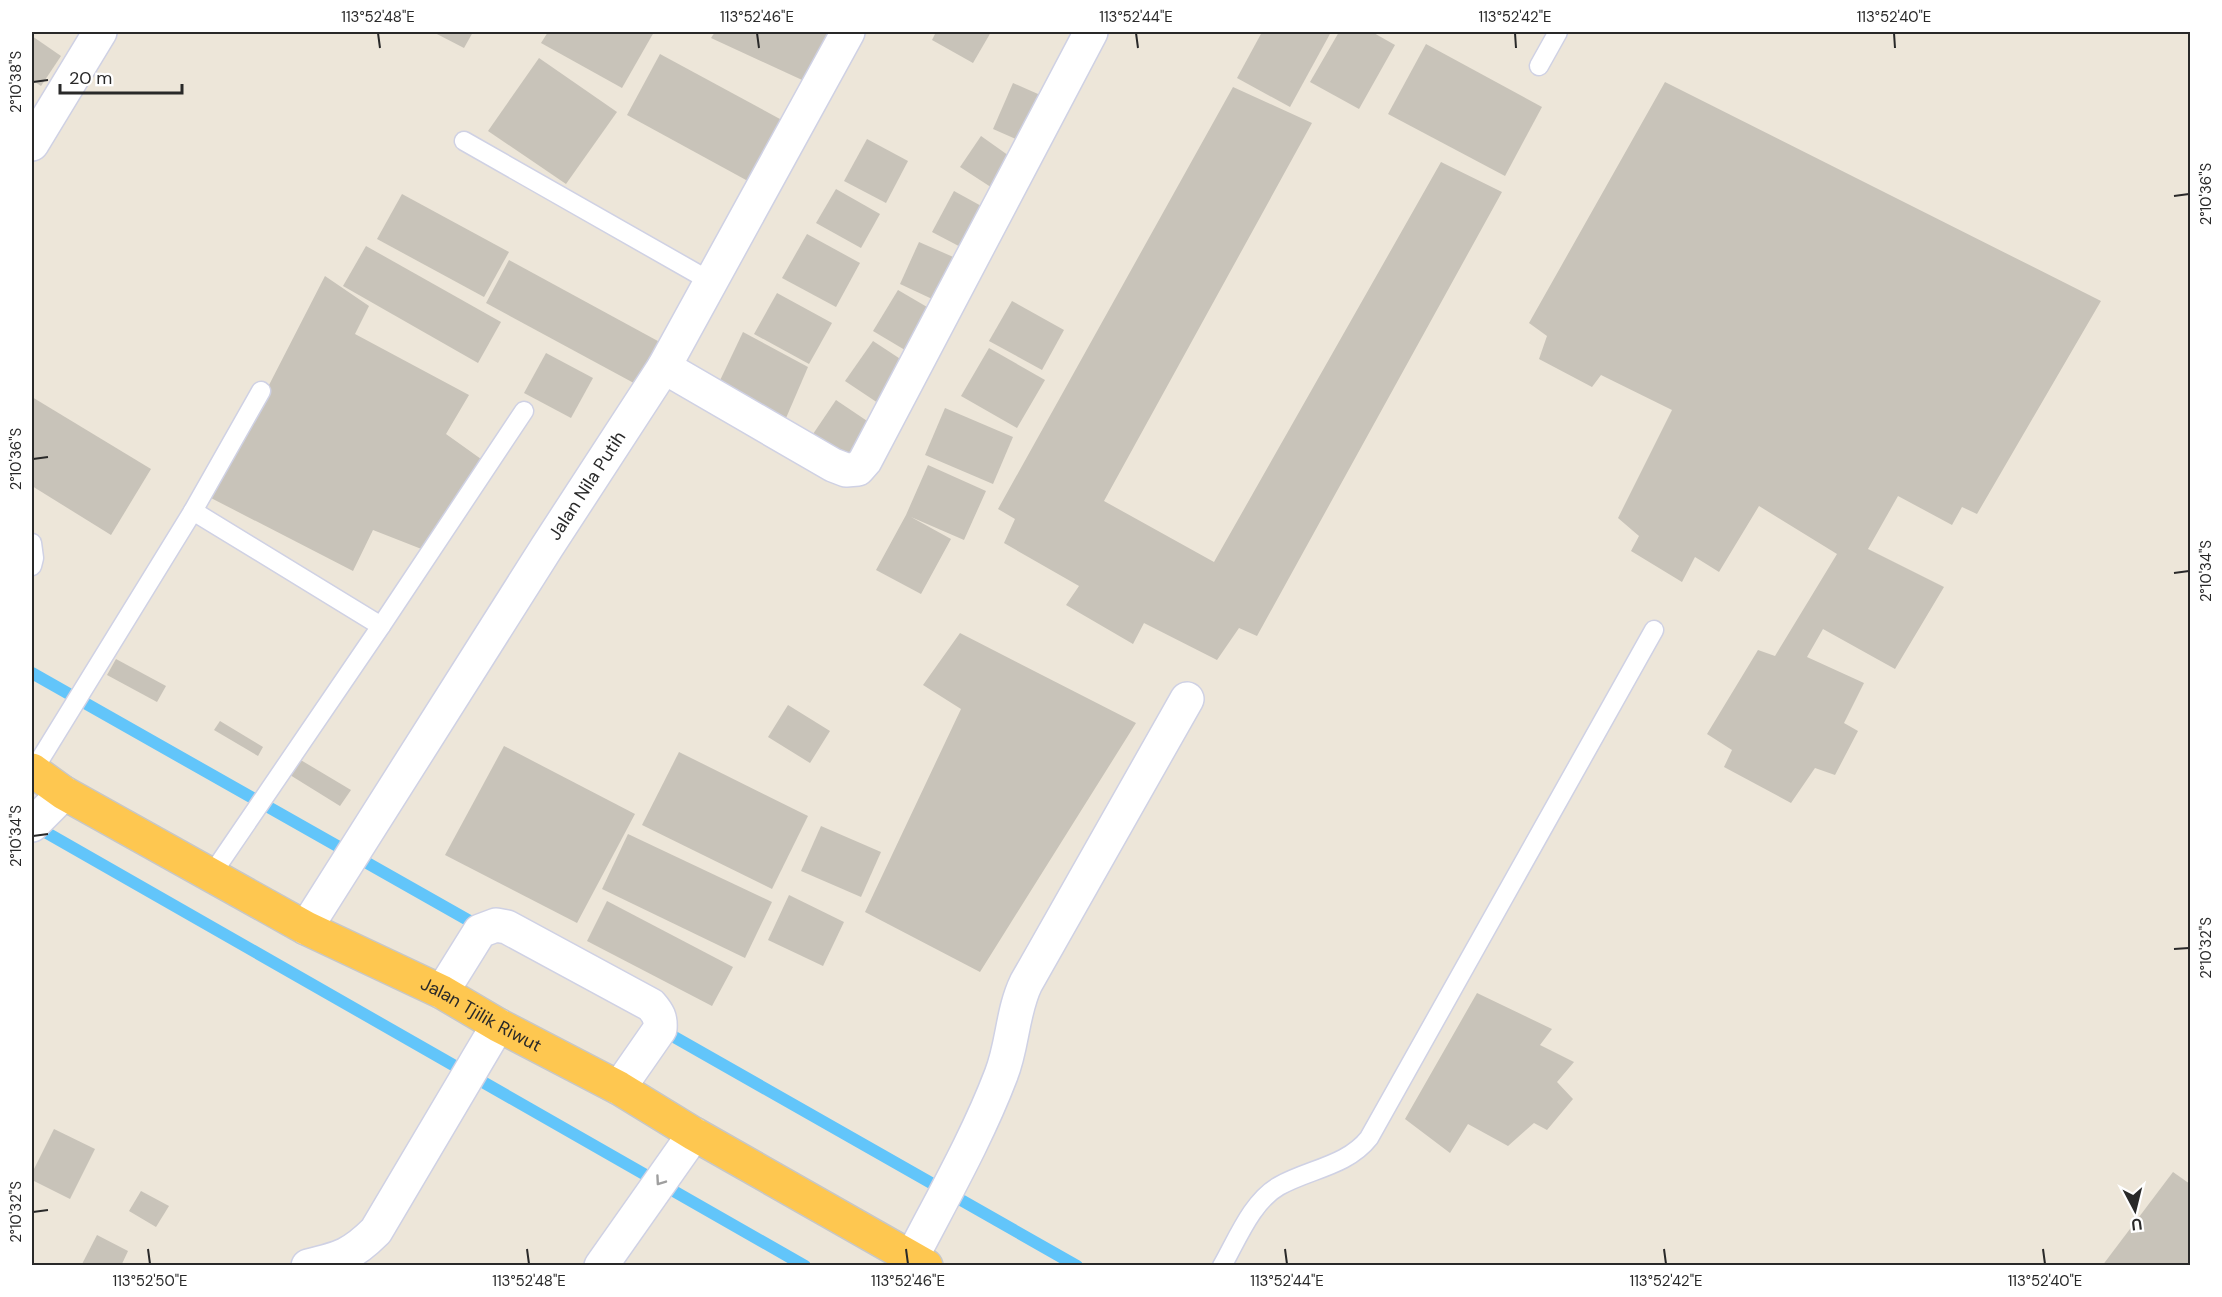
<svg xmlns="http://www.w3.org/2000/svg" width="2222" height="1297" viewBox="0 0 2222 1297" font-family="'DM Sans',sans-serif">
<rect width="100%" height="100%" fill="#ede6d9"/>
<g fill="none" stroke-linecap="round" stroke-linejoin="round">
<g stroke="#62c5fa" stroke-width="12">
<polyline points="32,673 482,928"/>
<polyline points="33,825 805,1266"/>
<polyline points="662,1030 1077,1266"/>
</g>
</g>
<g fill="#c8c3b9">
<polygon points="433,32 473,32 464,48"/>
<polygon points="548,32 654,32 622,88 541,43"/>
<polygon points="715,32 837,32 813,85 711,38"/>
<polygon points="936,32 991,32 973,63 932,40"/>
<polygon points="1262,32 1331,32 1290,107 1237,78"/>
<polygon points="1339,32 1372,32 1395,45 1359,109 1310,82"/>
<polygon points="32,36 61,56 41,86 32,80"/>
<polygon points="1426,44 1542,107 1505,176 1388,114"/>
<polygon points="660,54 791,125 757,186 627,115"/>
<polygon points="539,58 617,112 566,184 488,131"/>
<polygon points="1665,82 2101,301 1977,514 1962,507 1952,525 1898,496 1868,549 1944,587 1895,669 1823,629 1807,657 1864,683 1844,723 1858,731 1835,775 1815,768 1791,803 1724,767 1732,750 1707,734 1758,650 1775,656 1837,554 1759,506 1719,572 1695,557 1682,582 1631,551 1639,536 1618,518 1672,410 1601,375 1592,387 1539,359 1547,336 1529,323"/>
<polygon points="1013,83 1047,98 1027,144 993,129"/>
<polygon points="1233,87 1312,123 1104,501 1214,562 1441,162 1502,192 1257,636 1239,628 1217,660 1144,623 1133,644 1066,605 1079,586 1004,543 1015,519 998,509"/>
<polygon points="981,136 1019,163 1003,195 960,167"/>
<polygon points="867,139 908,161 886,203 844,181"/>
<polygon points="836,189 880,214 861,248 816,223"/>
<polygon points="954,191 994,213 972,253 932,232"/>
<polygon points="402,194 509,252 484,297 377,239"/>
<polygon points="807,234 860,263 836,307 782,278"/>
<polygon points="919,242 967,263 945,305 900,284"/>
<polygon points="366,246 501,322 478,363 343,286"/>
<polygon points="509,260 667,346 643,388 486,303"/>
<polygon points="325,276 369,306 355,334 469,395 446,434 481,459 424,550 373,530 353,571 211,498"/>
<polygon points="898,290 939,314 915,356 873,331"/>
<polygon points="777,293 832,323 809,364 754,334"/>
<polygon points="1012,301 1064,330 1042,370 989,341"/>
<polygon points="743,332 808,367 783,425 714,393"/>
<polygon points="873,341 911,366 884,407 845,381"/>
<polygon points="989,348 1045,380 1017,428 961,396"/>
<polygon points="546,353 593,378 571,418 524,393"/>
<polygon points="32,397 151,469 111,535 32,486"/>
<polygon points="836,400 879,429 853,468 809,440"/>
<polygon points="945,408 1013,437 993,484 925,455"/>
<polygon points="928,465 986,491 964,540 911,517 951,539 921,594 876,570 906,515"/>
<polygon points="960,633 1136,723 980,972 865,912 961,709 923,685"/>
<polygon points="116,659 166,686 157,702 107,675"/>
<polygon points="788,705 830,731 810,763 768,737"/>
<polygon points="220,721 263,747 258,756 214,730"/>
<polygon points="504,746 635,814 577,923 445,855"/>
<polygon points="679,752 808,816 772,889 642,825"/>
<polygon points="299,759 351,790 340,806 290,775"/>
<polygon points="821,826 881,852 861,897 801,871"/>
<polygon points="628,834 772,902 745,958 602,889"/>
<polygon points="789,895 844,922 823,966 768,940"/>
<polygon points="607,901 733,967 712,1006 587,941"/>
<polygon points="1477,993 1552,1029 1540,1045 1574,1062 1557,1082 1573,1099 1547,1130 1534,1123 1508,1146 1468,1124 1450,1153 1405,1119"/>
<polygon points="54,1129 95,1149 70,1199 32,1180 32,1173"/>
<polygon points="2173,1172 2190,1184 2190,1266 2102,1266"/>
<polygon points="141,1191 169,1206 156,1227 129,1211"/>
<polygon points="97,1235 128,1251 121,1266 81,1266"/>
</g>
<g fill="none" stroke-linecap="round" stroke-linejoin="round">
<defs>
<g id="service">
<polyline points="1539,66 1558,32"/>
<polyline points="464,141 710,281"/>
<polyline points="193,511 261,391"/>
<polyline points="32,543 34,558 32,566"/>
<polyline points="33,771 193,511 381,626"/>
<polyline points="212,874 381,626 524,411"/>
<path d="M 1222,1266 C 1237,1240 1252,1201 1279,1186 C 1309,1169 1347,1166 1369,1138 L 1654,630"/>
</g>
<g id="minor">
<polyline points="32,144 100,32"/>
<polyline points="664,367 833,465 846,470 858,469 865,461 1091,32"/>
<polyline points="32,825 64,793"/>
<path id="s1" d="M 306,928 L 547,547 L 664,367 L 848,32"/>
<path d="M 442,992 L 480,931 L 496,925 L 507,927 L 651,1005 C 658,1013 661,1018 660,1029 L 619,1088"/>
<path d="M 912,1257 C 943,1197 977,1138 1001,1075 C 1013,1045 1012,1012 1026,983 L 1187,699"/>
<path d="M 308,1266 C 341,1258 352,1255 376,1231 L 498,1025"/>
<polyline points="601,1266 694,1134"/>
</g>
<g id="trunk">
<path id="s2" d="M 32,770 L 64,793 L 306,928 L 442,992 L 498,1025 L 619,1088 L 694,1134 L 926,1266"/>
</g>
</defs>
<use href="#service" stroke="#cfd1e4" stroke-width="21"/>
<use href="#minor" stroke="#cfd1e4" stroke-width="36"/>
<use href="#trunk" stroke="#c7c7c7" stroke-width="36"/>
<use href="#service" stroke="#fff" stroke-width="18"/>
<use href="#minor" stroke="#fff" stroke-width="33"/>
<use href="#trunk" stroke="#fec750" stroke-width="33"/>
</g>
<defs><path id="oneway-chevron" d="M-2-3.5L2.5 0L-2 3.5" fill="none" stroke-width="1.6" stroke-linecap="round" stroke-linejoin="round" transform="scale(1.5)"/></defs>
<use stroke="#9f9f9f" href="#oneway-chevron" transform="translate(660 1181) rotate(125)"/>
<path fill="none" stroke="#292929" stroke-width="2" d="M 378,33 L 380,48M 757,33 L 759,48M 1136,33 L 1138,48M 1515,33 L 1516,48M 1894,33 L 1895,48M 33,82 L 48,80M 2174,196 L 2189,194M 33,459 L 48,457M 2174,573 L 2189,571M 33,836 L 48,834M 2174,949 L 2189,948M 33,1212 L 48,1210M 148,1249 L 150,1264M 527,1249 L 529,1264M 906,1249 L 908,1264M 1285,1249 L 1287,1264M 1664,1249 L 1666,1264M 2043,1249 L 2045,1264"/>
<g text-anchor="middle" dominant-baseline="central" stroke-width="4.5" stroke-linejoin="round" paint-order="stroke">
<g font-size="18" fill="#292929" stroke="#fff">
<text stroke="none"><textPath href="#s1" startOffset="524">Jalan Nila Putih</textPath></text>
<text stroke="none"><textPath href="#s2" startOffset="512">Jalan Tjilik Riwut</textPath></text>
</g>
</g>
<rect width="2222" height="1297" fill="none" stroke="#ffffff" stroke-width="66"/>
<g transform="translate(2135 1210) rotate(173)" stroke="#ffffff" stroke-width="4.5" paint-order="stroke">
<path d="M0-4.5L10 22L0 15L-10 22Z" fill="#292929"/>
<text y="-9" font-size="16" font-weight="bold" text-anchor="middle" fill="#292929">U</text>
</g>
<path d="M60 84v9h122v-9" fill="none" stroke="#292929" stroke-width="3"/>
<text x="69" y="84" font-size="18" fill="#292929" stroke="#ffffff" stroke-width="4.5" paint-order="stroke">20 m</text>
<rect x="33" y="33" width="2156" height="1231" fill="none" stroke="#292929" stroke-width="2"/>
<g font-size="15" text-anchor="middle" fill="#292929">
<text x="378" y="22">113°52'48"E</text>
<text x="757" y="22">113°52'46"E</text>
<text x="1136" y="22">113°52'44"E</text>
<text x="1515" y="22">113°52'42"E</text>
<text x="1894" y="22">113°52'40"E</text>
<text transform="translate(16 82) rotate(-90)" y="5">2°10'38"S</text>
<text transform="translate(2206 194) rotate(-90)" y="5">2°10'36"S</text>
<text transform="translate(16 459) rotate(-90)" y="5">2°10'36"S</text>
<text transform="translate(2206 571) rotate(-90)" y="5">2°10'34"S</text>
<text transform="translate(16 836) rotate(-90)" y="5">2°10'34"S</text>
<text transform="translate(2206 948) rotate(-90)" y="5">2°10'32"S</text>
<text transform="translate(16 1212) rotate(-90)" y="5">2°10'32"S</text>
<text x="150" y="1286">113°52'50"E</text>
<text x="529" y="1286">113°52'48"E</text>
<text x="908" y="1286">113°52'46"E</text>
<text x="1287" y="1286">113°52'44"E</text>
<text x="1666" y="1286">113°52'42"E</text>
<text x="2045" y="1286">113°52'40"E</text>
</g>
</svg>
